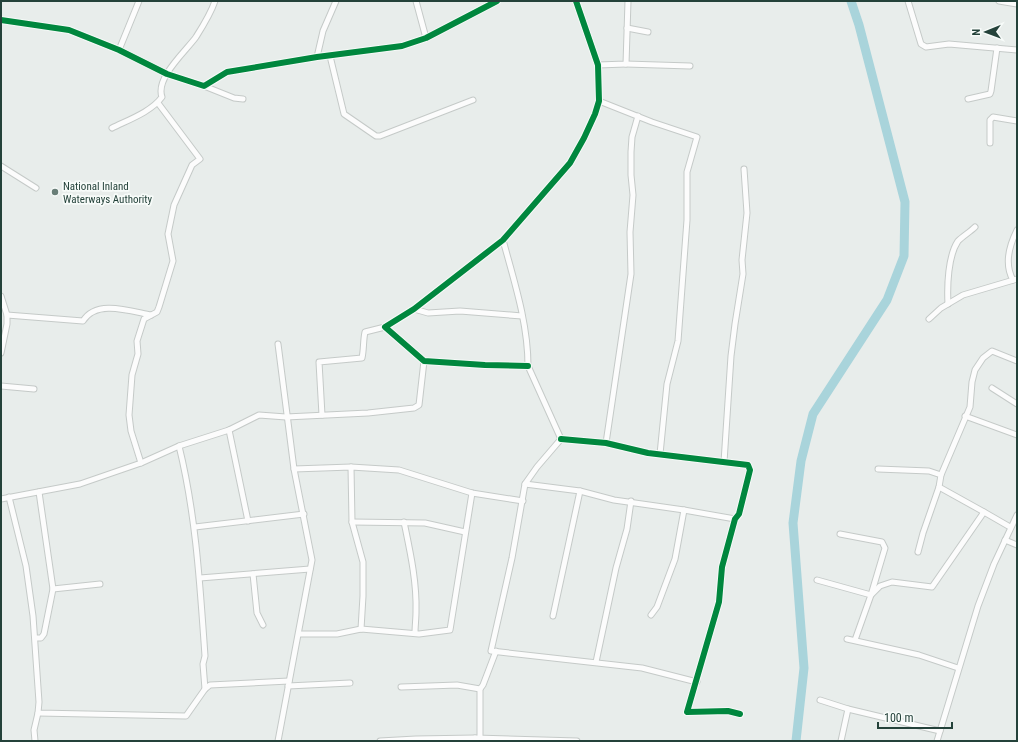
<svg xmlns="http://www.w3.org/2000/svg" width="1018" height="742" viewBox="0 0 1018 742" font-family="'Roboto Condensed',sans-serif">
<rect width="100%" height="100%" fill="#e8edeb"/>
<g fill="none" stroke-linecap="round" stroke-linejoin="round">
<polyline stroke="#a9d4db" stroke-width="9" points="796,741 804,668 793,523 801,461 813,414 887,300 904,256 905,202 859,25 851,1"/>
<defs>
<g id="minor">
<polyline points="416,1 426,38"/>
<polyline points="908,1 921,44 926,47 949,44 1017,50"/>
<polyline points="999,1 1017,4"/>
<polyline points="1,20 69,30 119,50 167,74 204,86 227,72 317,57 402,46 426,38 497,1"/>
<polyline points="627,28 648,32"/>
<polyline points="119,50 139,1"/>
<polyline points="330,56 344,114 376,136 380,136 473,100"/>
<polyline points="317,57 323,31 336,1"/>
<polyline points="626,64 690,66"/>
<polyline points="598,65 626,64 628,1"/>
<polyline points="204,86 234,98 243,99"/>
<polyline points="968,99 990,94 991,91 997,48"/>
<polyline points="599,101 652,122 697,137 687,172 687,220 678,341 667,384 660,454"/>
<path d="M 112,128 C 128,120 151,112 162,97 C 155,78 186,51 196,37 C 203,26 211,13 215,1"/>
<polyline points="990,143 990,120 993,117 1017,121"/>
<polyline points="1,166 36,188"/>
<path d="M 503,240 C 514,281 528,323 528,366 L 561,439"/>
<path d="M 1013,280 C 1004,264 1009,246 1017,230"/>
<polyline points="1,296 7,315 7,324 1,353"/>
<path d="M 948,304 C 947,286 948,256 958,241 C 963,236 970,232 975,227"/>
<polyline points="414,309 428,313 460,311 522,316"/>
<path d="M 7,315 L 83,321 C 96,299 130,311 151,315"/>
<polyline points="929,319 941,308 963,295 1017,279"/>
<polyline points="528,366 485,365 424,361 385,327 414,309 503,240 570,163 584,138 595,114 599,101 598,65 576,1"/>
<polyline points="1,386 34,389"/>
<polyline points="992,388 1017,404"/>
<path d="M 322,415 L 319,362 L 362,358 C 364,349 363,341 365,332 L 385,327"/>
<polyline points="965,416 1017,435"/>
<polyline points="229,430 248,521"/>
<polyline points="561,439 606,443 648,453 748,465 750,470 739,514 735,519 722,567 719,602 687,712 728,711 740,714"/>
<polyline points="561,439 537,467 525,484 512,558 491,651 642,668 697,682"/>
<polyline points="606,443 631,274 630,232 633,195 631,175 631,152 632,137 638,116"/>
<path d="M 179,446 C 196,515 200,585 205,656 L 203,664 L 205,689"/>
<polyline points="724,462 731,356 735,324 743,274 742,260 747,213 744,169"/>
<polyline points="141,463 131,431 129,415 132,375 138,354 137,341 144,319 157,312 159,307 173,261 168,234 174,205 192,165 200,159 158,103"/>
<polyline points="351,467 352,522 363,562 363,596 361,629"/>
<polyline points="294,469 351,467 399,470 472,493 523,501"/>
<polyline points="878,469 929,471 941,475"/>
<polyline points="525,484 580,491 614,500 684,510 735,519"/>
<polyline points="9,497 26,566 33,616 39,702 38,713 186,716 205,689 210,685 289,681"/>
<polyline points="1,499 80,484 141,463 179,446 229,430 259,415 286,417 368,413 414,408 419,405 424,361"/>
<polyline points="984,512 939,487 941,475 970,407 972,382 975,370 983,358 992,351 1017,361"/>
<polyline points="352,522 425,523 465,532"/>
<path d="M 404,522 C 410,551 417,582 416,612 C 416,619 415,626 415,633"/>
<polyline points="195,527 304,514"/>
<polyline points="840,534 882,542 885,548 871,595 855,640"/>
<polyline points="1005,540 1017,545"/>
<polyline points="918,552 923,533 939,487"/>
<polyline points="253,574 257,613 263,625"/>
<polyline points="200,578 310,569"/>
<polyline points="817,580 871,595 880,586 892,582 932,587 984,512 1010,527"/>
<polyline points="53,589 100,584"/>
<polyline points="651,615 657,607 675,559 684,510"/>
<polyline points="553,616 580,491"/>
<polyline points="299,634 337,634 361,629 419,634 450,630 472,493"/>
<polyline points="36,638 41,638 44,634 53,589 39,492"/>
<polyline points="847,639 919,655 958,668"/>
<polyline points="596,662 616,568 627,529 631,501"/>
<polyline points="288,686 350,683"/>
<polyline points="401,687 457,685 480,689"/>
<polyline points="820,700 848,709 940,731"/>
<polyline points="475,738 577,741"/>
<polyline points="480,738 480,689 483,685 496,651"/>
<polyline points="35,741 34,730 38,713"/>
<polyline points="278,741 312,560 294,469 278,344"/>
<polyline points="380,741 416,739 475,738 475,740"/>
<polyline points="841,741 848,709"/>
<polyline points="937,741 978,606 994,564 1017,515"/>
</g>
</defs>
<use href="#minor" stroke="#c5cac8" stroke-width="7"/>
<use href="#minor" stroke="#fcfcfc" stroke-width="5"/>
<defs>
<g id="cycleway">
<polyline points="1,20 69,30 119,50 167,74 204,86 227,72 317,57 402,46 426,38 497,1"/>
<polyline points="528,366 485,365 424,361 385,327 414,309 503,240 570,163 584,138 595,114 599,101 598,65 576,1"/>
<polyline points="561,439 606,443 648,453 748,465 750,470 739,514 735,519 722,567 719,602 687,712 728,711 740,714"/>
</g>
</defs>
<use href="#cycleway" stroke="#f7fbf9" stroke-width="8"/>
<use href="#cycleway" stroke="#00873e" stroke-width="6"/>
</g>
<circle fill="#697e78" stroke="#f7fbf9" stroke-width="1.5" cx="55" cy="192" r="4"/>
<g text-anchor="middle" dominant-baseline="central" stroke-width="3.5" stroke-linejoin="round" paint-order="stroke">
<g font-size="11" fill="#24423a" stroke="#f7fbf9" text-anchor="start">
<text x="63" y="186">National Inland<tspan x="63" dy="13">Waterways Authority</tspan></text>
</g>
</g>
<rect width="1018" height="742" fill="none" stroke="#24423a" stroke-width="4"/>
<g transform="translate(986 32) rotate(269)" stroke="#f7fbf9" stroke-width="3" paint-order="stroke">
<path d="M0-3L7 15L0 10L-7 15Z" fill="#24423a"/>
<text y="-6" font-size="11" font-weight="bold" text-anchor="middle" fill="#24423a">N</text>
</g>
<path d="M878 722v6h74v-6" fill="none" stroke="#24423a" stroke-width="2"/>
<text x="884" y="722" font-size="12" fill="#24423a" stroke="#f7fbf9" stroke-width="3" paint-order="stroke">100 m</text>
</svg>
